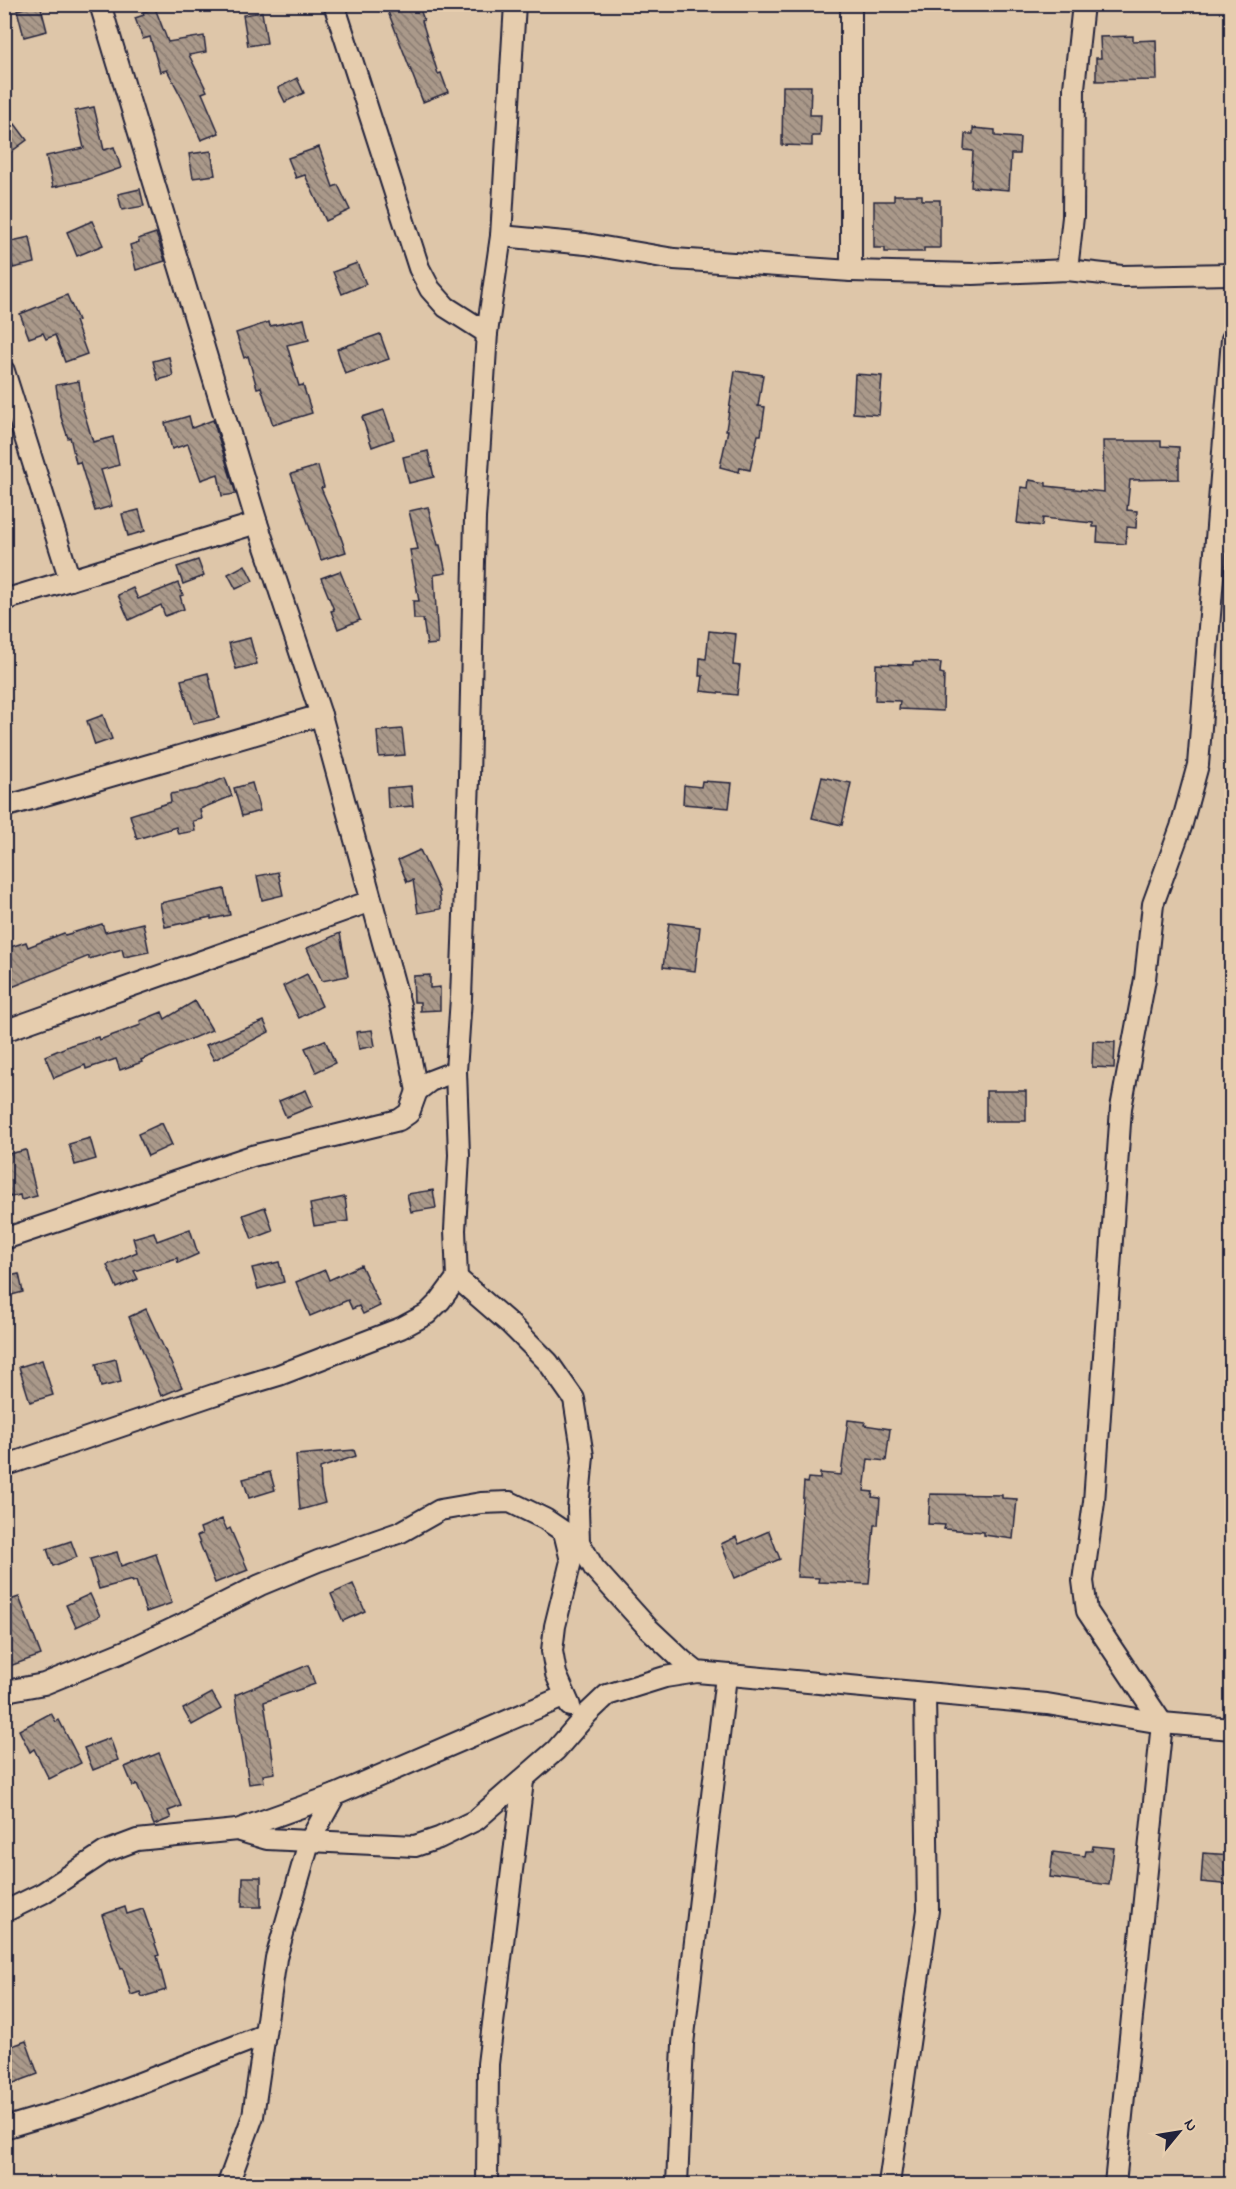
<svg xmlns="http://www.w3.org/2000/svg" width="1236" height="2189" viewBox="0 0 1236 2189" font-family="'Indie Flower',sans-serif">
<defs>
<pattern id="building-back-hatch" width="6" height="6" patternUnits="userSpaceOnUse" patternTransform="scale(1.5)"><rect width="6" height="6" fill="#aa998a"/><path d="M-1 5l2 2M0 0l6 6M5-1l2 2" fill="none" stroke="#8a7c72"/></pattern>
</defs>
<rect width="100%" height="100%" fill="#dec6a9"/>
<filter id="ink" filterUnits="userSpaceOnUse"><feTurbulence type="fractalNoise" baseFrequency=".0167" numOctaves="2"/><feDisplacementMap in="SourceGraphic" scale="12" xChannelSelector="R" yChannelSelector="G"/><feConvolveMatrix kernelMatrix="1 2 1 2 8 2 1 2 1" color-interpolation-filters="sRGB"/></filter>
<g filter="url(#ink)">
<g fill="url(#building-back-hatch)" stroke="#22223b" stroke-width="1.5">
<polygon points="40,4 47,31 24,37 17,10"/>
<polygon points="396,4 418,4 424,20 422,21 438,74 441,73 448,92 423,102 387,9"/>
<polygon points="155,8 168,42 204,36 206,52 189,55 207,91 202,93 219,133 201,140 184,102 167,70 160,72 150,37 143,39 135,18 144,15 143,12"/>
<polygon points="262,12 267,43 248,46 243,15"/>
<polygon points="1133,36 1133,41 1156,40 1157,80 1096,81 1096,58 1101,58 1100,37"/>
<polygon points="297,78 304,93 285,102 278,88"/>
<polygon points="783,86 811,86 810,115 821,115 820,136 812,136 812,146 782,145"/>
<polygon points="94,107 104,150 114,147 121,168 86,180 53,187 46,156 84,148 75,111"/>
<polygon points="15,124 27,140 4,157 4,132"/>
<polygon points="973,128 995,130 995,136 1020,138 1019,154 1011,154 1009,190 971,187 973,151 964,150 965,134 973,134"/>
<polygon points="319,147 333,187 338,185 350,210 326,221 305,175 296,178 288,158"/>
<polygon points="211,151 215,175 193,178 189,154"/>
<polygon points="140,189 144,206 122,210 118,194"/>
<polygon points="894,195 922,195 922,200 940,200 940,248 924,248 924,252 885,252 885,248 874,248 874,201 894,201"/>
<polygon points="92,221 103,245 77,256 67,232"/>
<polygon points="156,233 165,261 136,270 130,245 139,242 138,239"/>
<polygon points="30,237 35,263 13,268 7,242"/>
<polygon points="357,263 366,284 342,294 333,272"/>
<polygon points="67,295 78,320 75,321 87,354 65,362 55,335 46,339 43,333 29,338 20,314"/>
<polygon points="304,319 309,340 287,345 299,386 303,385 312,413 273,425 261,387 257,388 248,356 244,358 236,333 269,322 270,326"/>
<polygon points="380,334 389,359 345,374 337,349"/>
<polygon points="169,357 173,376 158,380 153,361"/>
<polygon points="735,371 763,375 758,406 765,407 761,435 758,435 750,470 740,468 739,472 720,467 728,430 726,430"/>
<polygon points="855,374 882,376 879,415 853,413"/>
<polygon points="79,381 83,409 93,442 113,437 119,465 101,470 112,506 95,511 80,462 76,463 70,437 68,438 60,414 56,385"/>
<polygon points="384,410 394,439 372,447 362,417"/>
<polygon points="189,416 192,428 213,420 236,494 222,496 218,474 201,480 188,444 172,449 165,423"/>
<polygon points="1103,441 1161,441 1161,446 1179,447 1179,479 1130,480 1127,510 1137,511 1136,528 1127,527 1126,544 1097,542 1098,527 1093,527 1093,523 1043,518 1042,526 1017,523 1021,487 1028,488 1029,480 1046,483 1046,486 1104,492"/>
<polygon points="428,451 434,477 409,483 403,457"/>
<polygon points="318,466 324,487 321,488 336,523 346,552 321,560 291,474"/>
<polygon points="428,507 438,545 440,545 446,573 434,575 438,644 427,645 423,619 414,619 413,601 419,601 410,550 418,549 409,511"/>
<polygon points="139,510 145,531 128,536 122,514"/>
<polygon points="198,560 204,576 183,584 177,567"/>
<polygon points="245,565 253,581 236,589 228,574"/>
<polygon points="340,571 360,620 338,629 331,611 334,610 321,578"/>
<polygon points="178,583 183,595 180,596 184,609 165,616 161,605 129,620 118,595 133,588 138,599"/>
<polygon points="709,631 736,634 733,665 740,666 737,695 701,691 703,676 699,676 700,658 706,659"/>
<polygon points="250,638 257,664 236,669 229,643"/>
<polygon points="913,662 941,663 940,673 944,674 943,711 899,709 900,701 875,700 876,664 913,665"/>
<polygon points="208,673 219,718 193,724 181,680"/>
<polygon points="103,715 112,739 95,745 87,721"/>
<polygon points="402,729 405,755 379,757 377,731"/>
<polygon points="822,777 851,783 842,825 812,818"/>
<polygon points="225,778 232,796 200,809 202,819 193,821 195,831 178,834 176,827 137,839 130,815 171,802 170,794 197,789"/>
<polygon points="702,781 732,783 729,808 683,804 684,785 701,787"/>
<polygon points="252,783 260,811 242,816 234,788"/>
<polygon points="411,786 413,806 388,808 387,788"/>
<polygon points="420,850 439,891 441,909 418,913 413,880 407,882 398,860"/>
<polygon points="278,872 283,895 262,900 257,876"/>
<polygon points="224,889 230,915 211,919 211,917 165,927 160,903"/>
<polygon points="143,923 149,952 124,957 122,949 89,959 89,956 12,987 4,964 4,949 26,942 28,947 64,933 65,935 102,924 105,932"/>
<polygon points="669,923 700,927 695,971 663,967"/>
<polygon points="340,933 348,976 322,981 307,948"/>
<polygon points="307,974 322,1006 299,1018 283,986"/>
<polygon points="430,975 430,988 440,987 440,1010 420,1011 420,1002 414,1002 413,976"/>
<polygon points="195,1001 212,1030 141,1060 142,1062 120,1070 116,1059 86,1069 85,1065 54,1078 45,1056 71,1045 98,1037 99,1040 141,1025 140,1021 162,1012 165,1019"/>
<polygon points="264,1021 269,1032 214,1060 206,1045"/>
<polygon points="372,1030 375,1046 359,1049 356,1032"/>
<polygon points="325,1040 335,1063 316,1072 305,1048"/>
<polygon points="1093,1041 1115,1042 1114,1068 1092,1067"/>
<polygon points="306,1090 313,1106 286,1117 279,1101"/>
<rect x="986" y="1091" width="40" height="30"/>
<polygon points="162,1123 172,1145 148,1156 138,1134"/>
<polygon points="90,1138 96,1159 75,1165 69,1144"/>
<polygon points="26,1150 37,1196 21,1200 20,1195 10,1197 8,1189 4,1189 4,1155"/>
<polygon points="433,1190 436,1208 411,1212 407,1194"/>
<polygon points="345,1197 348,1221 314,1226 310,1204"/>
<polygon points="265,1207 273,1231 252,1239 243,1215"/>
<polygon points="190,1229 198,1254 178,1263 177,1258 134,1271 138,1279 117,1288 107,1265 137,1252 133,1238 154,1232 157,1241"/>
<polygon points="279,1262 284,1282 258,1289 252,1268"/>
<polygon points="361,1265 380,1306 363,1314 359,1306 352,1309 348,1300 310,1316 296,1282 325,1270 329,1280"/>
<polygon points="19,1274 23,1292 4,1297 4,1277"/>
<polygon points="146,1309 182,1387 161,1396 129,1317"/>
<polygon points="116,1359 121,1382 101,1387 96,1364"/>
<polygon points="42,1360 53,1395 30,1402 19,1367"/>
<polygon points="848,1420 865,1422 864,1425 890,1429 886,1461 868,1459 864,1491 873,1492 872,1497 880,1498 878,1525 874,1525 869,1584 818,1582 819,1578 797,1577 804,1482 807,1483 808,1478 820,1479 820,1473 841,1475"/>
<polygon points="354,1450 356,1456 320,1468 321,1487 325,1503 300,1510 296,1455"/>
<polygon points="270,1472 275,1490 249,1498 243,1479"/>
<polygon points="930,1494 1002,1495 1002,1498 1017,1499 1013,1539 984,1535 984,1532 944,1529 945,1525 928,1524"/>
<polygon points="222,1519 227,1530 230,1528 248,1570 215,1583 197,1536 202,1534 200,1528"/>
<polygon points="769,1531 780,1559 735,1578 721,1544 736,1537 739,1544"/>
<polygon points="71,1541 77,1557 53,1566 47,1549"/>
<polygon points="117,1552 121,1566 156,1554 172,1603 146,1612 136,1581 132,1582 132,1580 99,1589 90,1559"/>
<polygon points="353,1584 365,1611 343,1621 331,1594"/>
<polygon points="90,1594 100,1616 76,1627 66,1605"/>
<polygon points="19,1597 41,1655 4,1668 4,1602"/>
<polygon points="308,1665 315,1684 264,1702 275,1773 263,1775 264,1782 249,1784 235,1695"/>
<polygon points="212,1693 221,1709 192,1725 183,1709"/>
<polygon points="51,1713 56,1722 59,1720 81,1763 49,1779 34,1749 30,1752 19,1730"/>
<polygon points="110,1738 118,1760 93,1770 84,1748"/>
<polygon points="159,1753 181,1806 168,1811 171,1818 154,1825 137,1784 133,1786 125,1767"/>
<polygon points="1093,1846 1114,1848 1109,1885 1050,1877 1053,1852 1085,1856 1086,1851 1092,1851"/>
<polygon points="1203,1853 1232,1855 1232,1885 1201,1882"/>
<polygon points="243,1877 261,1877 261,1907 242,1907"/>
<polygon points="125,1907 127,1914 143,1909 159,1955 157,1956 166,1990 142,1997 140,1992 131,1995 123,1968 121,1969 102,1915"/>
<polygon points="26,2041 38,2074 11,2084 4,2065 4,2049"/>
</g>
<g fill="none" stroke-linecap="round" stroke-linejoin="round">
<defs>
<g id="street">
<polyline points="100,4 257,523 321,715 400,1005 417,1091 430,1081 456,1071"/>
<polyline points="334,4 419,268 430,289 446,307 487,333"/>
<polyline points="515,4 501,236 487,333 475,518 469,778 461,998 456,1071 459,1155 455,1230 457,1278 510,1324 548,1362 574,1399 583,1456 578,1509 579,1542 594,1568 648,1628 682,1660 697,1672 1047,1704 1162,1723 1232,1729"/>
<polyline points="501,236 586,244 674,259 851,271 973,274 1067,270 1122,276 1232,274"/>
<polyline points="1067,270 1073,217 1074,88 1083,4"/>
<polyline points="851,271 851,4"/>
<polyline points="4,371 70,580 257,523"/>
<polyline points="4,600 70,580"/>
<polyline points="4,807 321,715"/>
<polyline points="4,1031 371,901"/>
<polyline points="4,1239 252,1156 399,1120 409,1113 417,1091"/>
<polyline points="4,1466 216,1394 279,1375 401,1328 427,1314 440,1301 457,1278"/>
<polyline points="564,1532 571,1561 555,1626 552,1651 556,1674 570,1706"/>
<polyline points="4,1694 11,1690 44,1684 125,1651 185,1623 260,1585 318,1561 401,1532 440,1510 481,1503 510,1502 545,1519 579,1542"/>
<polyline points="237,1830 335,1795"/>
<polyline points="4,1912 43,1893 105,1852 137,1840 237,1830 267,1839 415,1846 439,1838 476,1820 556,1750 588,1713 607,1695 665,1677 697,1672"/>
<polyline points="4,2128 88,2103 264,2035"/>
<polyline points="228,2184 253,2116 276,1958 309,1842 335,1795 565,1696"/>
<polyline points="487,2184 488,2064 523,1781"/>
<polyline points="677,2184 683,2044 726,1676"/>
<polyline points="889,2184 928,1910 925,1693"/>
<polyline points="1115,2184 1162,1723 1087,1611 1083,1581 1094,1502 1121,1108 1145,979 1153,904 1181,827 1198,765 1232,339"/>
</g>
</defs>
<use href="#street" stroke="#22223b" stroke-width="24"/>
<use href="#street" stroke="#e6cdae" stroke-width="20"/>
</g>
</g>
<rect width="1236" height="2189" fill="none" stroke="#e6cdae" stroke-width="24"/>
<rect x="12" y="12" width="1212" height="2165" fill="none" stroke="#22223b" stroke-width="2" filter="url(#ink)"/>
<g transform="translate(1179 2132) rotate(60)" stroke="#e6cdae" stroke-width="4.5" paint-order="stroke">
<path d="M0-4.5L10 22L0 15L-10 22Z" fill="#22223b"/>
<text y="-9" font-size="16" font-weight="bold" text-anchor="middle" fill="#22223b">N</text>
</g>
</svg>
